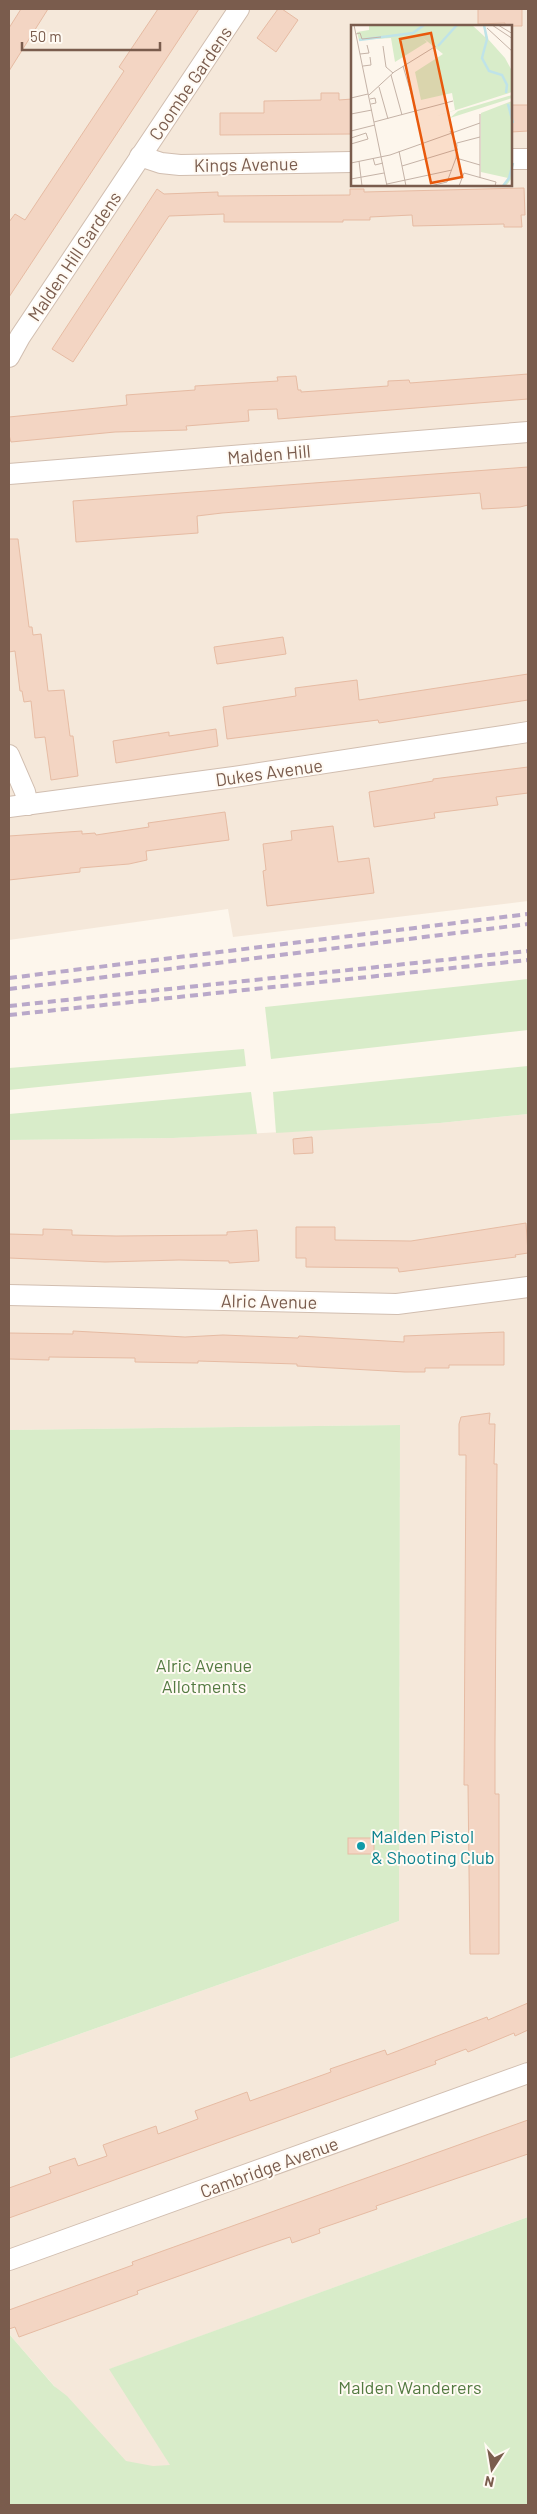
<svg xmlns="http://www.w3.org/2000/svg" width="537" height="2514" viewBox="0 0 537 2514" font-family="Barlow,sans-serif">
<rect width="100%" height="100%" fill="#fdf6ec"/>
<g fill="#f5e8da" fill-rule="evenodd">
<path d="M 9,9 L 528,9 L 528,901 L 233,937 L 228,909 L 9,940 ZM 352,26 L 511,26 L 511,185 L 352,185 Z"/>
<polygon points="528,1114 528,2217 110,2369 178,2477 150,2496 9,2334 9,2059 399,1921 400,1425 9,1430 9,1140 173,1138 440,1123"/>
</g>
<g fill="#d8ecc9">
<polygon points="528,979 528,1030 271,1059 265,1007"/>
<polygon points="244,1049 246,1066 9,1090 9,1068"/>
<polygon points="528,1066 528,1114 440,1123 276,1133 273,1092"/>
<polygon points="251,1092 257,1134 173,1138 9,1140 9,1114"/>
<polygon points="400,1425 399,1921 9,2059 9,1430"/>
<polygon points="528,2217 528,2505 9,2505 9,2334 54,2386 67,2396 126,2461 153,2466 170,2465 109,2369"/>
</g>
<g fill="#f3d5c3" stroke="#e6bba3">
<polygon points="21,9 48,9 9,71 9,28"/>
<polygon points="158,9 199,9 9,297 9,222 15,214 25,220 124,71 119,67"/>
<polygon points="278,9 282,9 298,20 276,52 257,38"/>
<polygon points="478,9 522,9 522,26 505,26 505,23 478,24"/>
<polygon points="321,93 339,93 339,100 352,99 352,134 220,135 220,113 264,113 264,101 321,100"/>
<polygon points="511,105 528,105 528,131 511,132"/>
<polygon points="524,188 525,215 521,215 522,227 504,227 504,224 413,226 412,215 370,217 370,220 343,220 343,222 224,222 224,214 169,216 73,362 52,349 157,189 164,194 218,192 218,196 350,195 350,189 364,189 364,192"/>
<polygon points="528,374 528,399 278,419 277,409 248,410 249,421 186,426 187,430 115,432 11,442 9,435 9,417 127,405 126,395 195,390 195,386 278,381 277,377 296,376 298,390 301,390 301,392 388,386 388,381 409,380 410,383"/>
<polygon points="528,467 528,505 520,507 482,509 480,493 222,513 197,516 198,533 76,542 73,501"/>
<polygon points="9,539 18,539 29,627 32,627 33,635 41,634 48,691 64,690 70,736 73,736 78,776 51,780 45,737 35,738 31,701 24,702 22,691 20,691 15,651 9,652"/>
<polygon points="283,637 286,654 217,664 214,647"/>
<polygon points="528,674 528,700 379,723 378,720 227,739 223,707 296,696 295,688 357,680 359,700"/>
<polygon points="216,729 218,746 116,763 113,741 169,732 169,736"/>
<polygon points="528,767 528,793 496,797 498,805 434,813 435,818 374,827 369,792 433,781 433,779"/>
<polygon points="225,812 229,840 146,851 147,860 129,864 80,868 80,872 9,880 9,836 82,831 82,834 95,833 96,835 149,827 148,823"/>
<polygon points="333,826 338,862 369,858 374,893 267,906 263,871 266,870 263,844 292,840 291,831"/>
<polygon points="312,1137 313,1153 294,1154 293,1139"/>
<polygon points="526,1223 528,1253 515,1255 516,1257 399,1272 398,1268 306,1267 306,1258 296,1258 296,1227 335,1227 335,1240 411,1241"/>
<polygon points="43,1229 72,1230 72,1235 116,1236 227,1235 227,1232 257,1230 259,1261 229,1263 229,1261 179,1260 105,1262 9,1258 9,1234 43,1235"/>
<polygon points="73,1331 185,1337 223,1335 298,1338 299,1336 404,1342 404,1336 504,1332 504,1365 449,1365 449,1368 425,1368 425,1372 405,1372 297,1366 297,1364 198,1361 198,1363 135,1362 135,1358 49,1357 49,1360 9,1359 9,1333 73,1334"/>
<polygon points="490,1413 489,1424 495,1424 494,1464 497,1464 495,1741 495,1794 499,1794 499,1954 470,1954 468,1785 464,1785 466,1455 459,1455 459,1424 461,1417"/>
<rect x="348" y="1838" width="26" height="16"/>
<polygon points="528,2003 528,2030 515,2036 514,2033 468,2052 466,2049 435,2061 436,2064 9,2218 9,2188 51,2173 49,2167 75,2158 78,2166 107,2156 103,2145 156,2126 158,2134 198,2119 195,2111 247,2092 250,2101 331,2072 330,2069 356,2060 385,2050 387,2055 487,2017 488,2020"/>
<polygon points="528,2120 528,2154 376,2206 377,2209 319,2229 320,2233 292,2243 290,2237 249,2251 137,2291 138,2294 19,2337 15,2327 9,2329 9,2310 133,2265 132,2262"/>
</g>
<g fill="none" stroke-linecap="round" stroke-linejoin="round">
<defs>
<g id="minor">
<polyline points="140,156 161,163 180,165 352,162"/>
<polyline points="511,159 528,159"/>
<polyline points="9,357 20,337 239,9"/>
<polyline points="9,474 528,432"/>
<polyline points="9,755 25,792 28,805"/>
<polyline points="9,807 234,777 528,732"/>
<polyline points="9,1295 397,1304 528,1287"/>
<polyline points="9,2260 528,2073"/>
</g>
</defs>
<use href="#minor" stroke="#d1beb0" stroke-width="22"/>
<use href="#minor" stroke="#fff" stroke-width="20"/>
<g stroke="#b9a8c9" stroke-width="4" stroke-dasharray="8 5" stroke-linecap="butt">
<polyline points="9,978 528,914"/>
<polyline points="9,989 528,924"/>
<polyline points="9,1006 528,951"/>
<polyline points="9,1015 528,960"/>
</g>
</g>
<circle fill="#0f9aa8" stroke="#fffaf3" stroke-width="2" cx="361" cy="1846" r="5"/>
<g text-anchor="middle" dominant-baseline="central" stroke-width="4" stroke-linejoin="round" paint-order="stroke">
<g font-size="18" fill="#7a5c4d" stroke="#fffaf3">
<text transform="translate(190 83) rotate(-56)">Coombe Gardens</text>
<text transform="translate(246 164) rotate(-1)">Kings Avenue</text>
<text transform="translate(74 256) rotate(-56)">Malden Hill Gardens</text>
<text transform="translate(269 454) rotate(-5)">Malden Hill</text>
<text transform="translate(269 772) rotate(-8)">Dukes Avenue</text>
<text transform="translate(269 1301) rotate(1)">Alric Avenue</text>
<text transform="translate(269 2167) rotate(-20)">Cambridge Avenue</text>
</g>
<g font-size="18" fill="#537a41" stroke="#fffaf3">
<text x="204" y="1665">Alric Avenue<tspan x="204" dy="21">Allotments</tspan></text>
<text x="410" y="2387">Malden Wanderers</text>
</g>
<g font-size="18" fill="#0d838f" stroke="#fffaf3" text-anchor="start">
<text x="371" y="1836">Malden Pistol<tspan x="371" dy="21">&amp; Shooting Club</tspan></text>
</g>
</g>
<g transform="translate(351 25)">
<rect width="161" height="161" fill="#fdf6ec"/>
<path d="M 18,0 L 121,0 L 134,12 L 133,0 L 137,14 L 154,33 L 161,46 L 161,67 L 83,92 L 104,85 L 101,68 L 70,75 L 64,47 L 92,29 L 72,13 L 76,17 L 44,37 L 40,13 L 8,15 L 6,7 L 18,5 ZM 161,70 L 161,73 L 99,93 L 107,86 ZM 161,76 L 161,153 L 155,161 L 151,161 L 157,153 L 130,147 L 130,88 Z" fill="#d8ecc9"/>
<path fill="none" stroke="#bfe3e8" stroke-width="2.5" d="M 133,0 L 136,14 L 131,33 L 138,46 L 151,50 L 156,60 L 155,68M 8,15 L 62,8 L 73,0M 87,21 L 106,0M 157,79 L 162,98M 152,161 L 158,153 L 162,138"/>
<path fill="none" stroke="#c5b3a7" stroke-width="1" d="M 3,0 L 36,161M 141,0 L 162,14M 147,0 L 162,9M 136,3 L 162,27M 5,9 L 9,8 L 11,14 L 30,12M 32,21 L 35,42 L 42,48M 9,29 L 18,28 L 16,20M 12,41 L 20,40 L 19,32M 52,41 L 65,85M 40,50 L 51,90M 28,62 L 37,94M 18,70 L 43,47 L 85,21M 0,73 L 17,69M 19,74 L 24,73 L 25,78 L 20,79M 0,89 L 21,85M 23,97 L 102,76M 0,106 L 24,100M 0,113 L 15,108M 106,118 L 129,112M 0,119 L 17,114 L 15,108M 48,126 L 55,161M 22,133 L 24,140 L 32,138M 105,133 L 129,140M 8,136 L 11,161M 0,138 L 39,130 L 129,98M 51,141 L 107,124M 129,153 L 129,89M 0,154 L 33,148M 36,159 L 101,145M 79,161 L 96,157 L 105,133 L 106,120 L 99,106M 108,161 L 113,148 L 145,157 L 144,161"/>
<path fill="#e8590c" fill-opacity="0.15" stroke="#e8590c" stroke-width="2.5" d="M 80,8 L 111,152 L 80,158 L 49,14 Z"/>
<rect width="161" height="161" fill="none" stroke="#7a5c4d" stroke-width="2.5"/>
</g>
<rect width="537" height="2514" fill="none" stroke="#7a5c4d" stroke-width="20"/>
<g transform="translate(492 2469) rotate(192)" stroke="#fffaf3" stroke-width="4" paint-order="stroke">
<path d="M0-4L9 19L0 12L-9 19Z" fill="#7a5c4d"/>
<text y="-8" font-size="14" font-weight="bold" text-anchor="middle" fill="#7a5c4d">N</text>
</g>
<path d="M22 42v8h138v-8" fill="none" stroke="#7a5c4d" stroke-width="2.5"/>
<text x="30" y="42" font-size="15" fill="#7a5c4d" stroke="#fffaf3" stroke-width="4" paint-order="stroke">50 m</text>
</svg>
